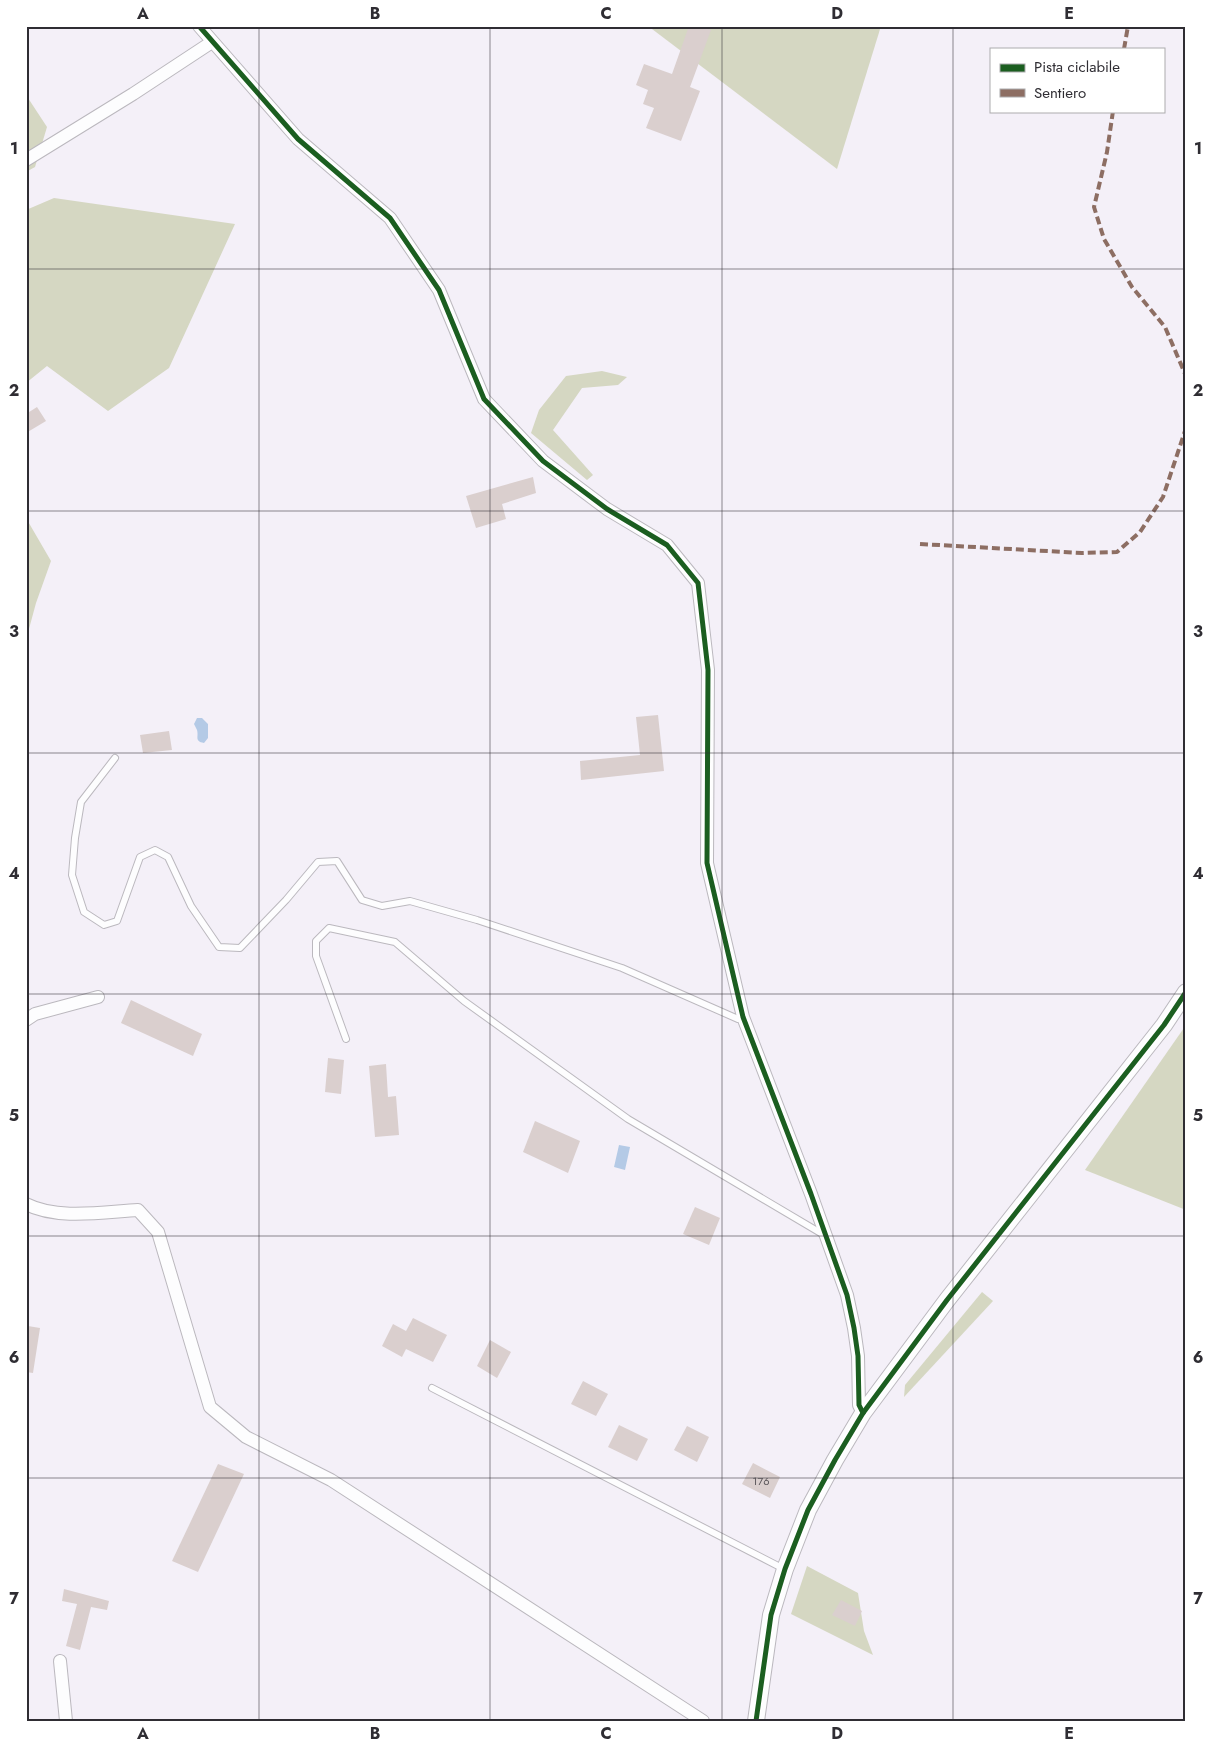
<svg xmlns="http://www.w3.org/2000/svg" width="1212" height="1747" viewBox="0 0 1212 1747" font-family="Jost,sans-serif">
<rect width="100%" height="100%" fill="#f4f0f8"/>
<g fill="#d5d7c2">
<polygon points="648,26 881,26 837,169"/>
<polygon points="26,95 47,127 35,167 26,172"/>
<polygon points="54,198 235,224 169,368 108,411 47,366 26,383 26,210"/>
<polygon points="602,371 627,377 618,385 582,388 553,430 593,475 587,480 531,433 539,410 566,376"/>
<polygon points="26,518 51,561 36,603 26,640"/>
<polygon points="1186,1025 1186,1210 1085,1170"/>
<polygon points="982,1292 993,1301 904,1397 905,1385"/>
<polygon points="807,1566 858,1593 864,1631 873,1655 791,1614"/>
</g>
<g fill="#b4cae6">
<path d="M 197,718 L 202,718 L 208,724 L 208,738 L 204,743 C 194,741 199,737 197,730 C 196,728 195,726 194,724 Z"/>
<polygon points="619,1145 630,1147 625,1170 614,1167"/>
</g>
<g fill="#dacfce">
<polygon points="689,26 701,26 711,30 690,87 700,91 681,141 646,128 654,108 643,104 648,90 636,85 644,64 672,74"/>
<polygon points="37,407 46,421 26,433 26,414"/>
<polygon points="533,477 536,493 502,504 506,519 476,528 466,496"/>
<polygon points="658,715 664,771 581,780 580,761 640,755 636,717"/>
<polygon points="169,731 172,750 143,753 140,735"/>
<polygon points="131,1000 202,1034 193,1056 121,1023"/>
<polygon points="328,1058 344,1060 341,1094 325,1092"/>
<polygon points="386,1064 388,1097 396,1096 399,1135 375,1137 369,1066"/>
<polygon points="535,1121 580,1141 568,1173 523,1152"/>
<polygon points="695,1207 720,1218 709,1245 683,1234"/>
<polygon points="413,1318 447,1335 433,1362 406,1349 402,1357 382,1346 393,1324 406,1331"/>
<polygon points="28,1326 40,1328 33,1373 26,1372"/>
<polygon points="490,1340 511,1352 497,1378 477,1366"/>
<polygon points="583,1381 608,1394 596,1416 571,1404"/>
<polygon points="619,1425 648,1439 637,1461 608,1447"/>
<polygon points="687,1426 709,1437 697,1462 674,1450"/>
<polygon points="753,1463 780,1477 770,1498 742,1484"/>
<polygon points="218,1464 244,1474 198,1572 172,1561"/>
<polygon points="64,1589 109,1601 107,1610 91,1607 80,1650 66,1646 77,1604 62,1601"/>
<polygon points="841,1600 862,1611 855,1626 832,1615"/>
</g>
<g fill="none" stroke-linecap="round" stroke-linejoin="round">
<defs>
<g id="service">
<polyline points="115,758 81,802 75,838 72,875 84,912 104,925 117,921 140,857 155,850 168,857 191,906 219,947 240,948 286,900 318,862 337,861 362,900 382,906 410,901 477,920 622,968 738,1019 743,1017"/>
<polyline points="346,1039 316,956 316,941 329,928 395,942 464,1001 628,1119 824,1235"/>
<polyline points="432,1388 784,1569"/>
</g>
<g id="minor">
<polyline points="199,26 298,139 390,218 439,290 484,399 543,461 607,509 667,545 698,583 708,670 707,863 743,1017 811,1194 847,1295 854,1328 858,1356 859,1405 863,1413"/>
<polyline points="26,160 133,94 212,42"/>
<polyline points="26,1020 35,1014 98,997"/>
<path d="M 26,1204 C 57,1220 103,1212 138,1210 L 158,1232 L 210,1407 L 246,1437 L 331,1480 L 703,1721"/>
<polyline points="60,1661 66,1721"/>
</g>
<polyline id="tertiary" points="756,1721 771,1615 785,1569 808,1510 835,1460 863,1413 947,1300 1164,1025 1186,992"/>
</defs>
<use href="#service" stroke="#bbb8be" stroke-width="8"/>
<use href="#minor" stroke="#bbb8be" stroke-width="14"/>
<use href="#tertiary" stroke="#bbb8be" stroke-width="18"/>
<use href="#service" stroke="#fdfdfe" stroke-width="6"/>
<use href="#minor" stroke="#fdfdfe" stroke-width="12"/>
<use href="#tertiary" stroke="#fdfdfe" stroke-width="16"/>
<g stroke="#8d6e63" stroke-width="4" stroke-dasharray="8 4" stroke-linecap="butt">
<polyline points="1124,49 1128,26"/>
<polyline points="1113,111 1107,152 1094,207 1104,239 1132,287 1165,327 1186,376"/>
<polyline points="920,544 1082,553 1117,552 1140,532 1163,497 1186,428"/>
</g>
<defs>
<g id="cycleway">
<polyline points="199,26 298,139 390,218 439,290 484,399 543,461 607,509 667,545 698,583 708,670 707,863 743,1017 811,1194 847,1295 854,1328 858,1356 859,1405 863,1413"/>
<polyline points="756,1721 771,1615 785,1569 808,1510 835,1460 863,1413 947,1300 1164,1025 1186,992"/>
</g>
</defs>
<use href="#cycleway" stroke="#fff" stroke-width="8"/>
<use href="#cycleway" stroke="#1b5e20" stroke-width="5"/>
</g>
<path fill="none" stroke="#2f2d33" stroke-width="1" stroke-opacity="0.55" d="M 259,26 L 259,1721M 490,26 L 490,1721M 722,26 L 722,1721M 953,26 L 953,1721M 26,269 L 1186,269M 26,511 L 1186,511M 26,753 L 1186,753M 26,994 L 1186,994M 26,1236 L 1186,1236M 26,1478 L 1186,1478"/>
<g text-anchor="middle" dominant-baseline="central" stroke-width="4.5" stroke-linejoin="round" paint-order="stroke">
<g font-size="11" fill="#5a565a">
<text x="761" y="1481">176</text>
</g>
</g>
<rect width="1212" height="1747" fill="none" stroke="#ffffff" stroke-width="55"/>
<rect x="990" y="48" width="175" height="65" fill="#ffffff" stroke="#acabad"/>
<rect x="1000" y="64" width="25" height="8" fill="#1b5e20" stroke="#acabad"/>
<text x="1034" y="72" font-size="15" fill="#2f2d33">Pista ciclabile</text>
<rect x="1000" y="89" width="25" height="8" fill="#8d6e63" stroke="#acabad"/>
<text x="1034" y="98" font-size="15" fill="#2f2d33">Sentiero</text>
<rect x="28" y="28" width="1156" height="1692" fill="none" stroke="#2f2d33" stroke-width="2"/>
<g font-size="16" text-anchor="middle" font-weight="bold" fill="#2f2d33">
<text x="143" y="19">A</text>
<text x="375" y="19">B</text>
<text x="606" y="19">C</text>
<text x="837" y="19">D</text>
<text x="1069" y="19">E</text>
<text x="14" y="154">1</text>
<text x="1198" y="154">1</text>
<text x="14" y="396">2</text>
<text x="1198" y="396">2</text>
<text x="14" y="637">3</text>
<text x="1198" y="637">3</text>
<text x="14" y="879">4</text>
<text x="1198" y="879">4</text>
<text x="14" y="1121">5</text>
<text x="1198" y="1121">5</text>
<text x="14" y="1363">6</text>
<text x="1198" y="1363">6</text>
<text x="14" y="1604">7</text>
<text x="1198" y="1604">7</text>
<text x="143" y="1739">A</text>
<text x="375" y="1739">B</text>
<text x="606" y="1739">C</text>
<text x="837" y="1739">D</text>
<text x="1069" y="1739">E</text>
</g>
</svg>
